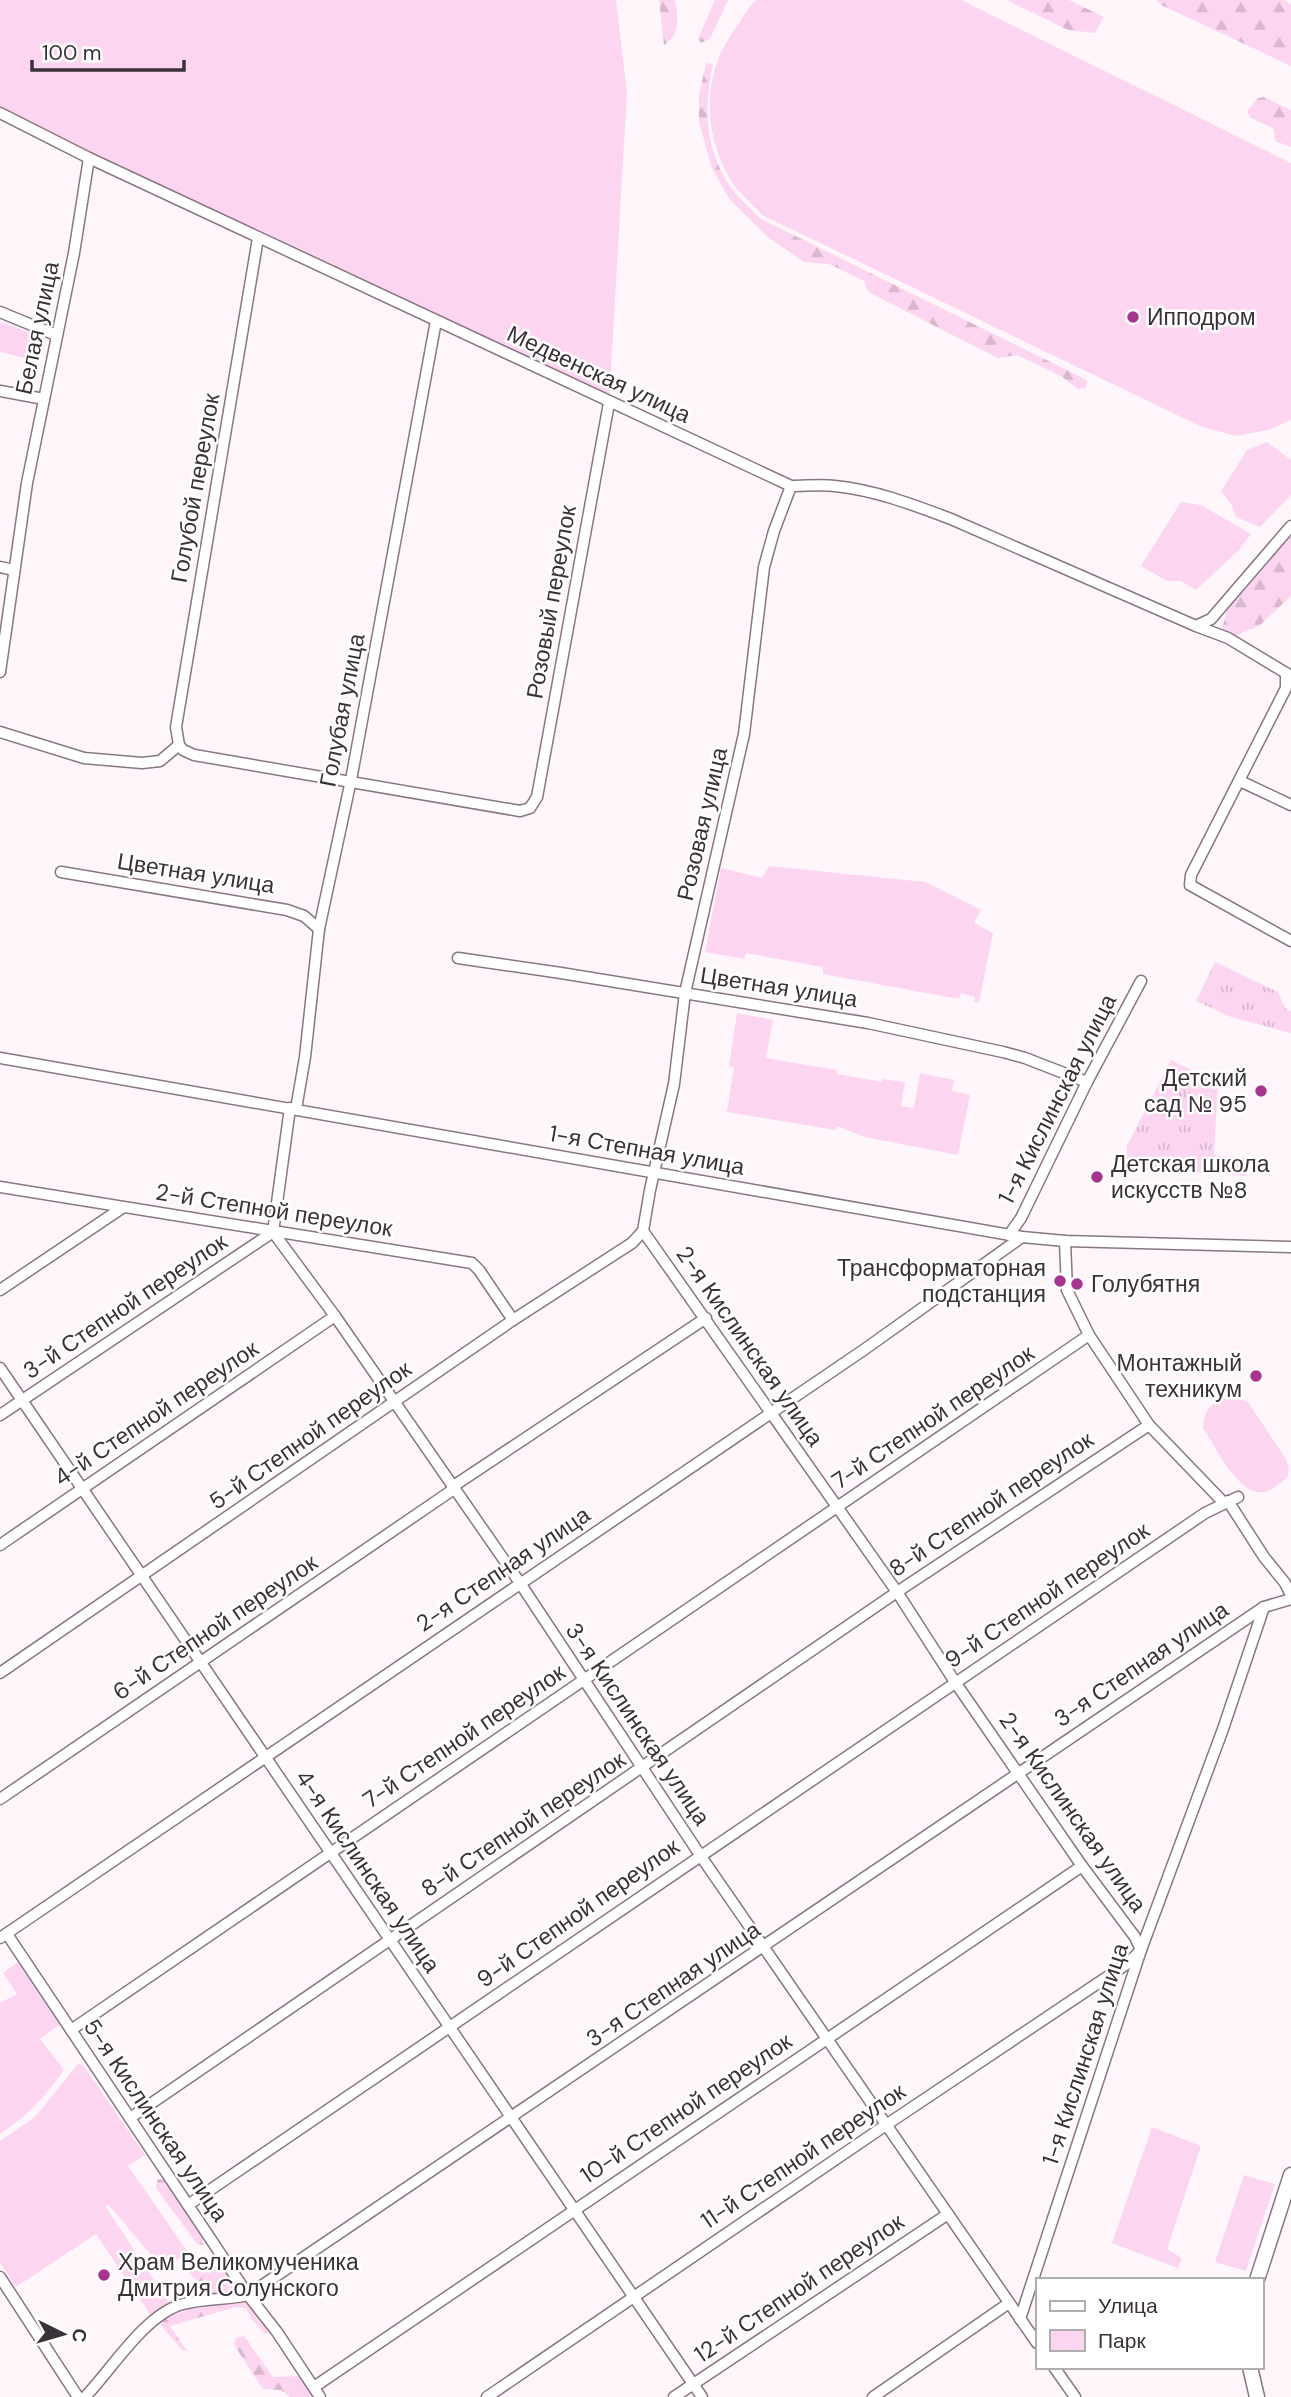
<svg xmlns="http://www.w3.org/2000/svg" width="1291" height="2397" viewBox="0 0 1291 2397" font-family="'DM Sans',sans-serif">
<defs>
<pattern id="grass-tufts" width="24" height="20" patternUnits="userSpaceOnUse" patternTransform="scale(1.75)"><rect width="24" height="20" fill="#fcd5f1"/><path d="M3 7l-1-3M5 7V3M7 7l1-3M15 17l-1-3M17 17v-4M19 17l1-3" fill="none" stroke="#d9b7cf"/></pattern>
<pattern id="forest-firs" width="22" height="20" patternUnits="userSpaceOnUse" patternTransform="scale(1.75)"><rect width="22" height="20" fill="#fcd5f1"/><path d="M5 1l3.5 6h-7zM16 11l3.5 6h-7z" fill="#d9b7cf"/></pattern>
</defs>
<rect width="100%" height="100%" fill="#fff6fc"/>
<g fill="url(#grass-tufts)">
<polygon points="1215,962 1278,992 1285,1008 1291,1011 1291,1033 1231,1017 1196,1001"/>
<polygon points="1171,1060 1218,1083 1214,1155 1248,1158 1247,1176 1126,1168 1127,1146"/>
</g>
<g fill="url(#forest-firs)">
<path d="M 659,0 L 675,0 C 678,18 681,35 664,45 Z"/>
<polygon points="715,0 728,0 710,39 701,43 698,39"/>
<polygon points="1007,0 1069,0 1104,17 1095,33 1068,30"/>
<polygon points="1157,0 1284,0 1291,4 1291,66 1161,5"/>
<path d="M 706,63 L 713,64 C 704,107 704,143 727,182 C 735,195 750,207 761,219 L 1087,380 L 1086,388 L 1078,389 L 1061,376 L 1017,355 L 998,358 L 868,292 L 864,281 L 829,264 L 804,262 L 769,238 L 730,200 L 712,168 L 699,122 L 699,95 Z"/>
<polygon points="1264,97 1291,110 1291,147 1275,141 1274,129 1251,118 1247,111 1258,98"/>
<polygon points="1291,528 1291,596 1259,626 1219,642 1229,602"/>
<polygon points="157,2179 165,2180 203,2238 203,2245 197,2244 156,2188"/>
<polygon points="207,2261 219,2262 237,2288 234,2294 200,2296 196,2280 187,2271 192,2262"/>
<polygon points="246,2301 253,2306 270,2331 265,2334 252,2320 246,2308 236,2307 170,2326 187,2351 182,2350 161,2325 165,2318 191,2309"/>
<polygon points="244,2336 273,2377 300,2376 314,2397 290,2397 281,2390 263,2389 234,2345 236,2338"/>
</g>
<g fill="#fcd5f1">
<polygon points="0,0 616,0 627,92 609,403 0,114"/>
<path d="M 757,0 L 961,0 L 1291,163 L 1291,420 L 1268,430 L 1236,436 L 1202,427 L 762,215 C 752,203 737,192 730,179 C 706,138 702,87 725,45 C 733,31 742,18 751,5 Z"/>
<polygon points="0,322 42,337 37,361 0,352"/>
<polygon points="1267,442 1291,460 1291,495 1260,527 1236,517 1231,504 1221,491 1247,450"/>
<polygon points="1181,502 1201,505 1251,534 1240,549 1196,590 1181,581 1167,581 1141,566"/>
<polygon points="769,866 925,882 981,910 974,923 993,933 979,1002 974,1002 975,997 961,993 959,999 823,974 823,967 746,953 744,959 705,952 721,868 762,878"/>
<polygon points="737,1013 773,1020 766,1058 837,1070 837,1074 882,1082 882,1079 905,1082 901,1106 914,1108 920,1073 954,1080 952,1091 970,1095 958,1155 865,1137 837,1126 835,1130 727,1112 734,1067 729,1066"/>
<path d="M 1229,1396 L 1248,1402 L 1286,1459 L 1289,1469 L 1287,1478 C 1280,1483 1272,1491 1264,1492 C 1239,1497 1215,1446 1203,1428 C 1204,1410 1212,1401 1229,1396 Z"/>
<path d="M 18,1962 L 38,1988 L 60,2024 L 40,2039 L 64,2070 C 44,2098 28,2115 0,2134 L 0,2003 L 17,1994 L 3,1973 Z"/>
<polygon points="78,2064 83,2065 145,2155 128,2166 187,2251 167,2269 156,2261 109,2205 105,2206 169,2303 152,2317 96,2234 16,2287 0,2263 0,2141 35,2117"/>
<polygon points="1152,2127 1201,2146 1167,2249 1182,2258 1178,2268 1112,2243"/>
<polygon points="1244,2175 1275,2184 1246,2271 1215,2262"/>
</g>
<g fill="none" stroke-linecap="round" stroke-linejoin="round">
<defs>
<g id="minor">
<path d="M 0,113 L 89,158 L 791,486 C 806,486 821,484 835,486 C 875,490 914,505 951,519 L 1196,626 L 1228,638 L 1291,676"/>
<polyline points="0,312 56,335"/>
<polyline points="0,391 44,399"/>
<polyline points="0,567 14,570"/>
<polyline points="1196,626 1211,619 1291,526"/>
<polyline points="0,672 27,483 74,253 89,158"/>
<polyline points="1286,673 1286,688 1191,875 1190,885 1291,941"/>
<polyline points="0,732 84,758 142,763 160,761 179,745 183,750 194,755 520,811 530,808 537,797 609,403"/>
<polyline points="179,745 176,727 258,238"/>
<polyline points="1240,781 1291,805"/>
<polyline points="61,872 287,910 304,916 319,929"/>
<polyline points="458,958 561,973 868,1023 1003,1052 1025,1058 1087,1082"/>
<polyline points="0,1058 1022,1237 1065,1241 1291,1247"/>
<polyline points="290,1108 273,1232 335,1316 520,1583 700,1855 1037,2343"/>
<polyline points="296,1109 305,1057 319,929 351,780 436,321"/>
<polyline points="0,1187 472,1263 479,1270 513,1320"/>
<polyline points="1009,1235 1021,1218 1087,1082 1141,981"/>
<polyline points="1065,1241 1067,1290 1089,1335 1149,1425 1224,1503"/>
<polyline points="0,1290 122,1208"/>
<polyline points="0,1368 702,2397"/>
<polyline points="0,1415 273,1232"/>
<polyline points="452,1487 706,1318"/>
<polyline points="1228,1501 1264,1557 1285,1583 1291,1595"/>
<polyline points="0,1545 335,1316"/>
<polyline points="0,1673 513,1320 632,1243 643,1231"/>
<polyline points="0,1799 454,1489"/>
<polyline points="7,1934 248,2295 277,2332 320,2397"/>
<polyline points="0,1938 865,1349 1022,1237"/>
<polyline points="71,2030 1089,1335"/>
<polyline points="130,2118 897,1592 1149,1425"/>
<polyline points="188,2205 1205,1513 1238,1497"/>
<polyline points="0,2277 78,2397"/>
<polyline points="1020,2319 1141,1950 1223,1729 1264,1607"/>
<polyline points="1054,2367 1075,2397"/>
<polyline points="314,2387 1082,1866"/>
<path d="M 85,2397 C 112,2369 145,2314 183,2304 C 204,2298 226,2300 248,2295 L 1264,1607 L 1291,1599"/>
<polyline points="487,2397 886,2125 1128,1963 1141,1950 1135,1937 1082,1866 955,1682 897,1592 643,1231 650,1190 674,1084 685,993 744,734 764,567 774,531 791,486"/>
<polyline points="674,2397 948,2214"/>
<polyline points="873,2397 1009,2303"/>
</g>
<g id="major">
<polyline points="1257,2280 1291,2175"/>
<polyline points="1250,2367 1257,2397"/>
</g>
</defs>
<use href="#minor" stroke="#897683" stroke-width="13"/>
<use href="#major" stroke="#897683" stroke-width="17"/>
<use href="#minor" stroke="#fff" stroke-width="10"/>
<use href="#major" stroke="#fff" stroke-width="14"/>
</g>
<g fill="#a73590" stroke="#fff" stroke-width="2.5">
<circle cx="1133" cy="317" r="7"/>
<circle cx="1261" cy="1091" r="7"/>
<circle cx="1097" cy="1177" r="7"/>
<circle cx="1060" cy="1281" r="7"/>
<circle cx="1077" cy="1284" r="7"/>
<circle cx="1256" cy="1376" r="7"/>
<circle cx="104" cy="2275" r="7"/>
</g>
<g text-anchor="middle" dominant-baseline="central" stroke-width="5" stroke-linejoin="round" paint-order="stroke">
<g font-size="23" fill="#3a3238" stroke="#fff" text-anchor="start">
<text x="1147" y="317">Ипподром</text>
<text x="1247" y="1078" text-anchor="end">Детский<tspan x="1247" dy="26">сад № 95</tspan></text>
<text x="1111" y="1164">Детская школа<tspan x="1111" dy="26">искусств №8</tspan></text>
<text x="1046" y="1268" text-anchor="end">Трансформаторная<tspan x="1046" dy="26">подстанция</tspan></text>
<text x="1091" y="1284">Голубятня</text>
<text x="1242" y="1363" text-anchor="end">Монтажный<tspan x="1242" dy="26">техникум</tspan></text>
<text x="118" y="2262">Храм Великомученика<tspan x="118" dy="26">Дмитрия Солунского</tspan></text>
</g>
<g font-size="23" fill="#3a3238" stroke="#fff">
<text transform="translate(37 328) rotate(-78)">Белая улица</text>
<text transform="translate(599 374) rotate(25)">Медвенская улица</text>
<text transform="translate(195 488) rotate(-80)">Голубой переулок</text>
<text transform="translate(551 602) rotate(-80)">Розовый переулок</text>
<text transform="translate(342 710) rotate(-79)">Голубая улица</text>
<text transform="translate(702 824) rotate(-77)">Розовая улица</text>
<text transform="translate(196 873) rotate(9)">Цветная улица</text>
<text transform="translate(779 987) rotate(9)">Цветная улица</text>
<text transform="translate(1057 1099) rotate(-63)">1-я Кислинская улица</text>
<text transform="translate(647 1150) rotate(10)">1-я Степная улица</text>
<text transform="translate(274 1210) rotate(9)">2-й Степной переулок</text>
<text transform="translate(125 1306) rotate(-34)">3-й Степной переулок</text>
<text transform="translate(750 1346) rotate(55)">2-я Кислинская улица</text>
<text transform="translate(156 1413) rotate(-34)">4-й Степной переулок</text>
<text transform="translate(933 1417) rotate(-34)">7-й Степной переулок</text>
<text transform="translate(310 1435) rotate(-35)">5-й Степной переулок</text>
<text transform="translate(991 1504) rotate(-34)">8-й Степной переулок</text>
<text transform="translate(503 1569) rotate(-34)">2-я Степная улица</text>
<text transform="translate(1047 1595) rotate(-34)">9-й Степной переулок</text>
<text transform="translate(215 1627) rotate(-34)">6-й Степной переулок</text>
<text transform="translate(1141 1664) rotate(-34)">3-я Степная улица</text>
<text transform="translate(638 1724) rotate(56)">3-я Кислинская улица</text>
<text transform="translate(464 1736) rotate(-34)">7-й Степной переулок</text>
<text transform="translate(1073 1812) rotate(55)">2-я Кислинская улица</text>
<text transform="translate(523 1824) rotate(-34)">8-й Степной переулок</text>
<text transform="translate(368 1871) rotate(56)">4-я Кислинская улица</text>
<text transform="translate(578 1913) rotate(-35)">9-й Степной переулок</text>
<text transform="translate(673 1984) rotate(-34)">3-я Степная улица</text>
<text transform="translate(1085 2054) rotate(-72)">1-я Кислинская улица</text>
<text transform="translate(686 2108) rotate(-34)">10-й Степной переулок</text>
<text transform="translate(156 2120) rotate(56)">5-я Кислинская улица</text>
<text transform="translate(803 2156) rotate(-34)">11-й Степной переулок</text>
<text transform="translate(799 2288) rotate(-34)">12-й Степной переулок</text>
</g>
</g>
<rect x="1036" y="2278" width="228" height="91" fill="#ffffff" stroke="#b0adaf" stroke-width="2"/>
<rect x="1050" y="2301" width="35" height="10" fill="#ffffff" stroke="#b0adaf" stroke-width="2"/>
<text x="1098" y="2313" font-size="21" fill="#3a3238">Улица</text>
<rect x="1050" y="2330" width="35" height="21" fill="#fcd5f1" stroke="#b0adaf" stroke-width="2"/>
<text x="1098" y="2348" font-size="21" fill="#3a3238">Парк</text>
<g transform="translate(63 2334) rotate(95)" stroke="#ffffff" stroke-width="5" paint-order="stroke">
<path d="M0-5L12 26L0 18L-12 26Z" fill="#3a3238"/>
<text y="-10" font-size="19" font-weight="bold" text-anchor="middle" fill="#3a3238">С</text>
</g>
<path d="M32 60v10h152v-10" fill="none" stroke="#3a3238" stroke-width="3.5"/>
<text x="42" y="60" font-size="21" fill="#3a3238" stroke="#ffffff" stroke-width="5" paint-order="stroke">100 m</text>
</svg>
